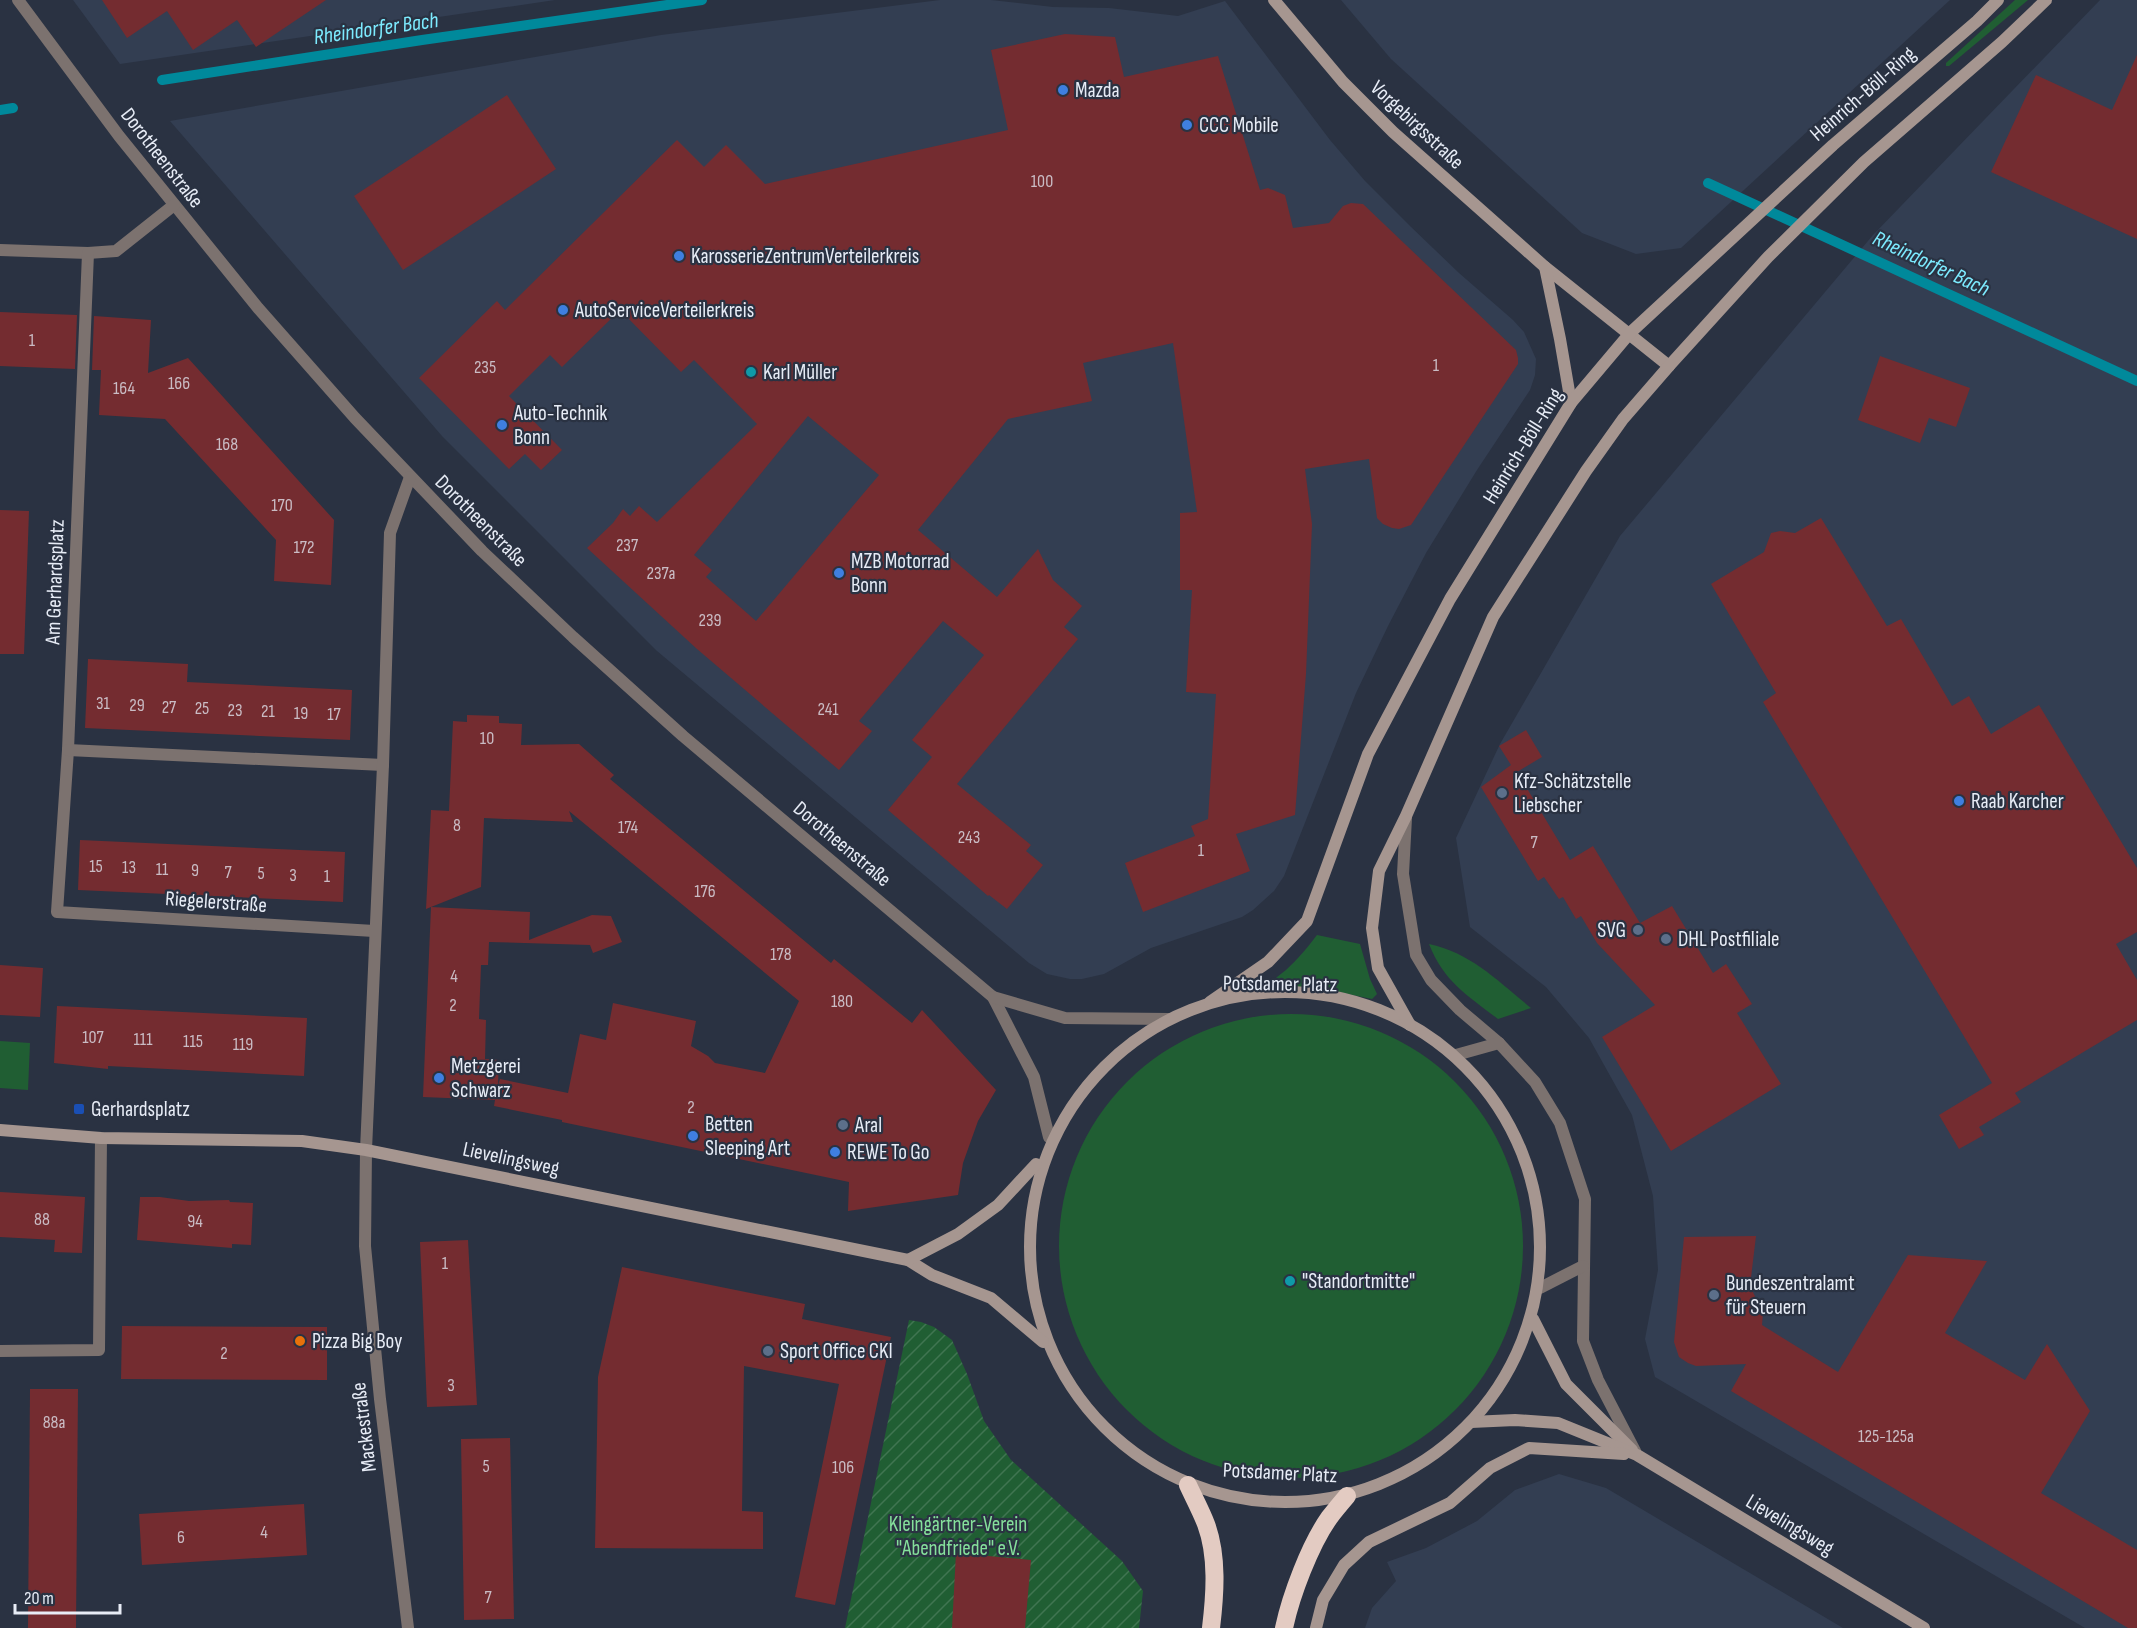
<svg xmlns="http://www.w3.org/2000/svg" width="2137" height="1628" viewBox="0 0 2137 1628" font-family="'Sofia Sans Condensed',sans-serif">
<defs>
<pattern id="garden-furrows" width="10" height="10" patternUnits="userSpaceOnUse" patternTransform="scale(1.5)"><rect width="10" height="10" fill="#205e33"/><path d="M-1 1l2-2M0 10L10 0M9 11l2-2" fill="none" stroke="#407551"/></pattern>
</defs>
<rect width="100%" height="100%" fill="#2a3242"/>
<g fill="#333e52">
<polygon points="73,0 555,0 120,64"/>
<polygon points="940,0 991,0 1053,7 1109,8 1178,16 1225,1 1330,140 1365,181 1410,226 1459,273 1513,320 1524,332 1536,359 1535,375 1530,390 1477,470 1426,553 1388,626 1356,693 1284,876 1274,891 1253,910 1242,917 1151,948 1104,974 1082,979 1070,979 1047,974 1029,963 657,651 442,436 170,121 661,35"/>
<polygon points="1341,0 1950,0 1681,248 1636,254 1582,233 1391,59"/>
<polygon points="2100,0 2137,0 2137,1628 2085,1628 1655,1377 1645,1339 1658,1270 1653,1196 1632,1115 1589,1038 1546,987 1470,927 1456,838 1500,744 1620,536 1873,235"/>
<polygon points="1559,1474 1606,1488 1843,1628 1365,1628 1372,1608 1396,1581 1387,1562 1426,1548 1477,1521 1515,1490"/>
</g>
<g fill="#205e33">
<polygon points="2015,0 2028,0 1949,66 1946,66 1946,63"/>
<path d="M 1317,935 L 1360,944 L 1370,979 L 1377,994 L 1372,999 L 1314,987 L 1273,989 L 1270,983 C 1275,978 1281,974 1286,970 C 1298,959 1307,948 1317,935 Z"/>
<path d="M 1429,944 C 1471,953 1498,981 1531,1008 L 1498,1019 C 1467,995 1444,982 1429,944 Z"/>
<circle cx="1291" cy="1246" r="232"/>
<polygon points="0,1041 30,1043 28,1090 0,1088"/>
</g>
<polygon fill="url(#garden-furrows)" points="909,1320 921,1322 934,1327 952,1340 967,1374 984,1421 1011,1460 1122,1561 1143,1591 1139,1628 845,1628"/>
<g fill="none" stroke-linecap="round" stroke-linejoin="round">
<g stroke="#00899b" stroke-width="10">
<polyline points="162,80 422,40 702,0"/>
<polyline points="0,110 13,108"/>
<polyline points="1708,183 2137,381"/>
</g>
</g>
<g fill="#742c30" fill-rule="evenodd">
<polygon points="102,0 326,0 256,47 237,20 193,50 167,11 127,38"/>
<path d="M 1065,34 L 1115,37 L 1124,77 L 1218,56 L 1260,190 L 1268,188 L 1285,195 L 1293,228 L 1329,223 L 1343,206 L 1351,203 L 1363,204 L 1516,350 L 1518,358 L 1518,364 L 1411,525 L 1399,529 L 1392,528 L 1383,524 L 1377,518 L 1369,459 L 1305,469 L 1312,524 L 1306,674 L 1295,815 L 1236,834 L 1250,871 L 1143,912 L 1125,863 L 1195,836 L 1191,826 L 1208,819 L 1216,694 L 1186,692 L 1192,590 L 1180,590 L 1180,513 L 1197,512 L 1173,343 L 1083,363 L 1092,401 L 1008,419 L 918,530 L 997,597 L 1038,549 L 1053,580 L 1082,606 L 1064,627 L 1078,639 L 957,784 L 1031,845 L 1026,851 L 1043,865 L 1007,909 L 989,895 L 988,896 L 888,810 L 932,757 L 912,740 L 984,655 L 943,621 L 859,721 L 872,731 L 839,770 L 697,649 L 587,548 L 613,523 L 623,509 L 630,516 L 639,506 L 657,522 L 757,424 L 694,360 L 681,372 L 620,310 L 562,367 L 550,355 L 509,396 L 562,450 L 541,470 L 525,454 L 509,469 L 419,378 L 497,301 L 505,310 L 677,140 L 704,167 L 726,145 L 765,184 L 1008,130 L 991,50 ZM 808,416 L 879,475 L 756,621 L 706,577 L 712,570 L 694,555 Z"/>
<polygon points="2137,55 2137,239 1991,172 2036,75 2112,110"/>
<polygon points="507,95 556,169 403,270 354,196"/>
<polygon points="0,312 77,315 75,369 0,366"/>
<polygon points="94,316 151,320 148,373 188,358 334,520 331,585 274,581 276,540 165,419 99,415 101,370 92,370"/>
<polygon points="1880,356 1970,388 1956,427 1929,418 1920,443 1858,420"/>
<polygon points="0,510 29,511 24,654 0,654"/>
<polygon points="1821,518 1887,626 1901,619 1952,706 1969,696 1991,734 2039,705 2137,868 2137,932 2116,944 2137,980 2137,1020 2015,1093 2021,1102 1979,1127 1984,1135 1959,1149 1939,1115 1992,1083 1763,702 1776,693 1711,584 1764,552 1771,533 1780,531 1795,533"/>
<polygon points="88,659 188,664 187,682 352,690 350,740 85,728"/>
<polygon points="467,715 499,716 499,723 522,724 521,745 579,744 614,775 610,779 831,963 834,959 912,1023 922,1010 996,1090 978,1121 963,1163 958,1195 848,1211 849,1182 562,1122 562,1120 494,1106 495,1100 423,1097 431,907 530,912 529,940 592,915 611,916 622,942 593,953 590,945 489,942 488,965 481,965 479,1019 486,1020 485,1059 499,1060 498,1085 500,1079 568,1093 580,1034 606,1040 613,1003 696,1021 691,1046 708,1056 715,1063 765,1073 799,1001 569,811 573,822 484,818 481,887 426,909 431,810 449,811 453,721 467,722"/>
<polygon points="1526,730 1542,757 1517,772 1570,860 1593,846 1640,923 1672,906 1713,973 1726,964 1752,1004 1737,1013 1781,1084 1671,1151 1602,1037 1655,1005 1597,943 1581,916 1576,919 1563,897 1559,899 1544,877 1538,881 1481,787 1511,765 1499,746"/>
<polygon points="80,840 345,852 343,902 78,890"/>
<polygon points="0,965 43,968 40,1017 0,1015"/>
<polygon points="57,1006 307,1018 304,1076 108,1066 108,1069 54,1063"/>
<polygon points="0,1192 85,1197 82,1253 54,1252 55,1240 0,1237"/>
<polygon points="140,1197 160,1197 189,1201 229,1200 230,1202 253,1203 251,1245 232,1244 232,1248 137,1240"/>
<polygon points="1756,1236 1750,1286 1763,1313 1762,1325 1838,1372 1908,1255 1987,1261 1945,1333 2025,1380 2047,1344 2090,1411 2041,1493 2137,1550 2137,1628 2128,1628 1731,1391 1746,1364 1696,1366 1688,1363 1679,1357 1674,1342 1684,1237"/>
<polygon points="468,1240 477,1405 427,1407 420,1242"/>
<polygon points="622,1267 805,1304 802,1319 891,1337 835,1605 795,1597 839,1384 744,1366 742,1511 763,1512 763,1549 595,1548 598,1377"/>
<polygon points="122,1326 327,1327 327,1380 121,1379"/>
<polygon points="30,1389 78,1389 76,1628 28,1628"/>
<polygon points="510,1438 514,1619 464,1620 461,1439"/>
<polygon points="304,1504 307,1555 142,1565 139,1514"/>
<polygon points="956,1553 1031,1560 1025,1628 952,1628"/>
</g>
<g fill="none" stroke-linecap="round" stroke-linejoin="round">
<g stroke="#7c726f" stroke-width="12">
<polyline points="1406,818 1403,874 1416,955 1431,980 1460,1010 1499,1043 1535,1082 1560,1123 1585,1199 1583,1341 1598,1380 1635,1451"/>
<polyline points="1456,1055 1499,1043"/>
<polyline points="1540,1288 1583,1266"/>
<polyline points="0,1351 99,1350 101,1138"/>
</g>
<g stroke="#7c726f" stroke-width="12">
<polyline points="18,0 119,136 258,308 355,418 482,551 573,637 683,736 993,997 1034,1077 1049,1137"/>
<polyline points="0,250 88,253 116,251 174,205"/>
<polyline points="88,253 68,750 57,912 374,931"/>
<polyline points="68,750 383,765"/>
<polyline points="993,997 1065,1018 1169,1019"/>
<polyline points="408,1628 380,1399 365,1246 366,1150 383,765 390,533 410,477"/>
</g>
<g stroke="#a69690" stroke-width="12">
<polyline points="1274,0 1343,82 1393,132 1545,267 1669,366"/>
<polyline points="1545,267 1560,339 1571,403"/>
<circle cx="1285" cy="1247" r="255"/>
<polyline points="1210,1002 1268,962 1307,921 1368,754 1450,599 1571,403 1630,333 1833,145 1977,21 1998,0"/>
<polyline points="1410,1025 1378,968 1372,928 1379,871 1406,816 1493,617 1586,471 1623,419 1669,366 1768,257 1864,162 2002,42 2046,0"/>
<polyline points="0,1130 101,1138 302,1141 366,1150 908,1260 932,1275 991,1298 1043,1342"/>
<polyline points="908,1260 958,1234 998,1205 1036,1164"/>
<polyline points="1533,1319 1566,1384 1632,1450"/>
<polyline points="1471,1422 1515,1420 1558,1423 1637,1455 1924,1628"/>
<polyline points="1316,1628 1323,1600 1344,1565 1369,1542 1450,1503 1490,1468 1529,1448 1624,1454"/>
</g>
<g stroke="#e3cbc2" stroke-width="18">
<path d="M 1188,1485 C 1194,1498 1201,1511 1206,1524 C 1218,1556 1215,1595 1211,1628"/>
<path d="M 1284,1628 C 1291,1595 1310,1545 1329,1518 C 1335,1510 1341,1503 1347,1496"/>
</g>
</g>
<g fill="#3f7fe0" stroke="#2a3242" stroke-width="2">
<circle cx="1063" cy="90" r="6"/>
<circle cx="1187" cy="125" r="6"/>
<circle cx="679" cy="256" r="6"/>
<circle cx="563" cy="310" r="6"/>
<circle cx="502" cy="425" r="6"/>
<circle cx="839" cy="573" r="6"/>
<circle cx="1959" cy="801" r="6"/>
<circle cx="439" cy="1078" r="6"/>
<circle cx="693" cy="1136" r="6"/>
<circle cx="835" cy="1152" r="6"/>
</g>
<g fill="#0f9aa8" stroke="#2a3242" stroke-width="2">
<circle cx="751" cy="372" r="6"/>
<circle cx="1290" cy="1281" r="6"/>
</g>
<g fill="#5c6f8a" stroke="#2a3242" stroke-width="2">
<circle cx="1502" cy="793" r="6"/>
<circle cx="1638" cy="930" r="6"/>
<circle cx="1666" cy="939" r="6"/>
<circle cx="843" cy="1125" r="6"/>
<circle cx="1714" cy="1295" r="6"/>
<circle cx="768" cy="1351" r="6"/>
</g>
<rect fill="#1a4fb4" stroke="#2a3242" stroke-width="2" x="73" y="1103" width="12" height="12" rx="3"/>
<circle fill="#e8710a" stroke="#2a3242" stroke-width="2" cx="300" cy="1341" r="6"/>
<g text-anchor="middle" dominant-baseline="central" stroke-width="4.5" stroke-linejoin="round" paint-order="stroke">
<g font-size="18" fill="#cabcc4">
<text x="1042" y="181">100</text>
<text x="32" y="340">1</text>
<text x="1436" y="365">1</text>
<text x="485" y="367">235</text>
<text x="179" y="383">166</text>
<text x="124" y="388">164</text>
<text x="227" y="444">168</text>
<text x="282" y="505">170</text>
<text x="627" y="545">237</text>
<text x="304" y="547">172</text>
<text x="661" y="573">237a</text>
<text x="710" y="620">239</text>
<text x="103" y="703">31</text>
<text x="137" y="705">29</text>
<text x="169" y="707">27</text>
<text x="202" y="708">25</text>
<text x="828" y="709">241</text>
<text x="235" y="710">23</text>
<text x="268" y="711">21</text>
<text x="301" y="713">19</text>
<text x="334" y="714">17</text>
<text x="487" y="738">10</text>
<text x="457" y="825">8</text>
<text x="628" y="827">174</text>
<text x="969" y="837">243</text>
<text x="1534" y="842">7</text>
<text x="1201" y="850">1</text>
<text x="96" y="866">15</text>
<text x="129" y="867">13</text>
<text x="162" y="869">11</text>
<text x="195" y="870">9</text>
<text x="228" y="872">7</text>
<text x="261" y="873">5</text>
<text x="293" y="875">3</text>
<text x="327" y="876">1</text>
<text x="705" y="891">176</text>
<text x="781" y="954">178</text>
<text x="454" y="976">4</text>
<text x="842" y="1001">180</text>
<text x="453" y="1005">2</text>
<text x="93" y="1037">107</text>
<text x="143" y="1039">111</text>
<text x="193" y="1041">115</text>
<text x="243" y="1044">119</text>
<text x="691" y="1107">2</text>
<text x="42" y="1219">88</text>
<text x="195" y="1221">94</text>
<text x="445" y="1263">1</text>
<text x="224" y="1353">2</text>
<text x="451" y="1385">3</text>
<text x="54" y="1422">88a</text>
<text x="1886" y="1436">125-125a</text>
<text x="486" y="1466">5</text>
<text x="843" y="1467">106</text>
<text x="264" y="1532">4</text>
<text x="181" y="1537">6</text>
<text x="488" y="1597">7</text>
</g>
<g font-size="21" fill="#e7ecf6" stroke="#2a3242" text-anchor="start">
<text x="1075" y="90">Mazda</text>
<text x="1199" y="125">CCC Mobile</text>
<text x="691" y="256">KarosserieZentrumVerteilerkreis</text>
<text x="575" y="310">AutoServiceVerteilerkreis</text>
<text x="763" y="372">Karl Müller</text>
<text x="514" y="413">Auto-Technik<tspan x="514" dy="24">Bonn</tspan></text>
<text x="851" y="561">MZB Motorrad<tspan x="851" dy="24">Bonn</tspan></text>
<text x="1514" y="781">Kfz-Schätzstelle<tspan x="1514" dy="24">Liebscher</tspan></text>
<text x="1971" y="801">Raab Karcher</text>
<text x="1626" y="930" text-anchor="end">SVG</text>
<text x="1678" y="939">DHL Postfiliale</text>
<text x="451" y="1066">Metzgerei<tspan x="451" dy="24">Schwarz</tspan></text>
<text x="91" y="1109">Gerhardsplatz</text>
<text x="705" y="1124">Betten<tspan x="705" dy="24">Sleeping Art</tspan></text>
<text x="855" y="1125">Aral</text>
<text x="847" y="1152">REWE To Go</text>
<text x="1302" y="1281">"Standortmitte"</text>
<text x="1726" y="1283">Bundeszentralamt<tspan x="1726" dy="24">für Steuern</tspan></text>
<text x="312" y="1341">Pizza Big Boy</text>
<text x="780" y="1351">Sport Office CKI</text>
</g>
<g font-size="21" fill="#e7ecf6" stroke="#2a3242">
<text transform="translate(1863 94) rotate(-41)">Heinrich-Böll-Ring</text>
<text transform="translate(1417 125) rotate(43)">Vorgebirgsstraße</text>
<text transform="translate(162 158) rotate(52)">Dorotheenstraße</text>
<text transform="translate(1523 446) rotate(-58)">Heinrich-Böll-Ring</text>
<text transform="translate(481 521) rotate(45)">Dorotheenstraße</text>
<text transform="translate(55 582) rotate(-88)">Am Gerhardsplatz</text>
<text transform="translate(842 844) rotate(40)">Dorotheenstraße</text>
<text transform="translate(216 902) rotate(4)">Riegelerstraße</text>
<text transform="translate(1280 984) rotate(1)">Potsdamer Platz</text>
<text transform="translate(511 1159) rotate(12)">Lievelingsweg</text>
<text transform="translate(364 1427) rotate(-97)">Mackestraße</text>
<text transform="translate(1280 1473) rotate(3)">Potsdamer Platz</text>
<text transform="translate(1790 1525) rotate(31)">Lievelingsweg</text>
</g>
<g font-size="21" fill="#85e09b" stroke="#2a3242">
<text x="958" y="1524">Kleingärtner-Verein<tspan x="958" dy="24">"Abendfriede" e.V.</tspan></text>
</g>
<g font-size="22" font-style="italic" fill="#7debff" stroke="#2a3242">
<text transform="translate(376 29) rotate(-8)">Rheindorfer Bach</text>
<text transform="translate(1931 264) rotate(25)">Rheindorfer Bach</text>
</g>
</g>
<path d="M15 1604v9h105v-9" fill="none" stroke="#e7ecf6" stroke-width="3"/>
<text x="24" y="1604" font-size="18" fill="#e7ecf6" stroke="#2a3242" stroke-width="4.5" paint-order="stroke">20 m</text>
</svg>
